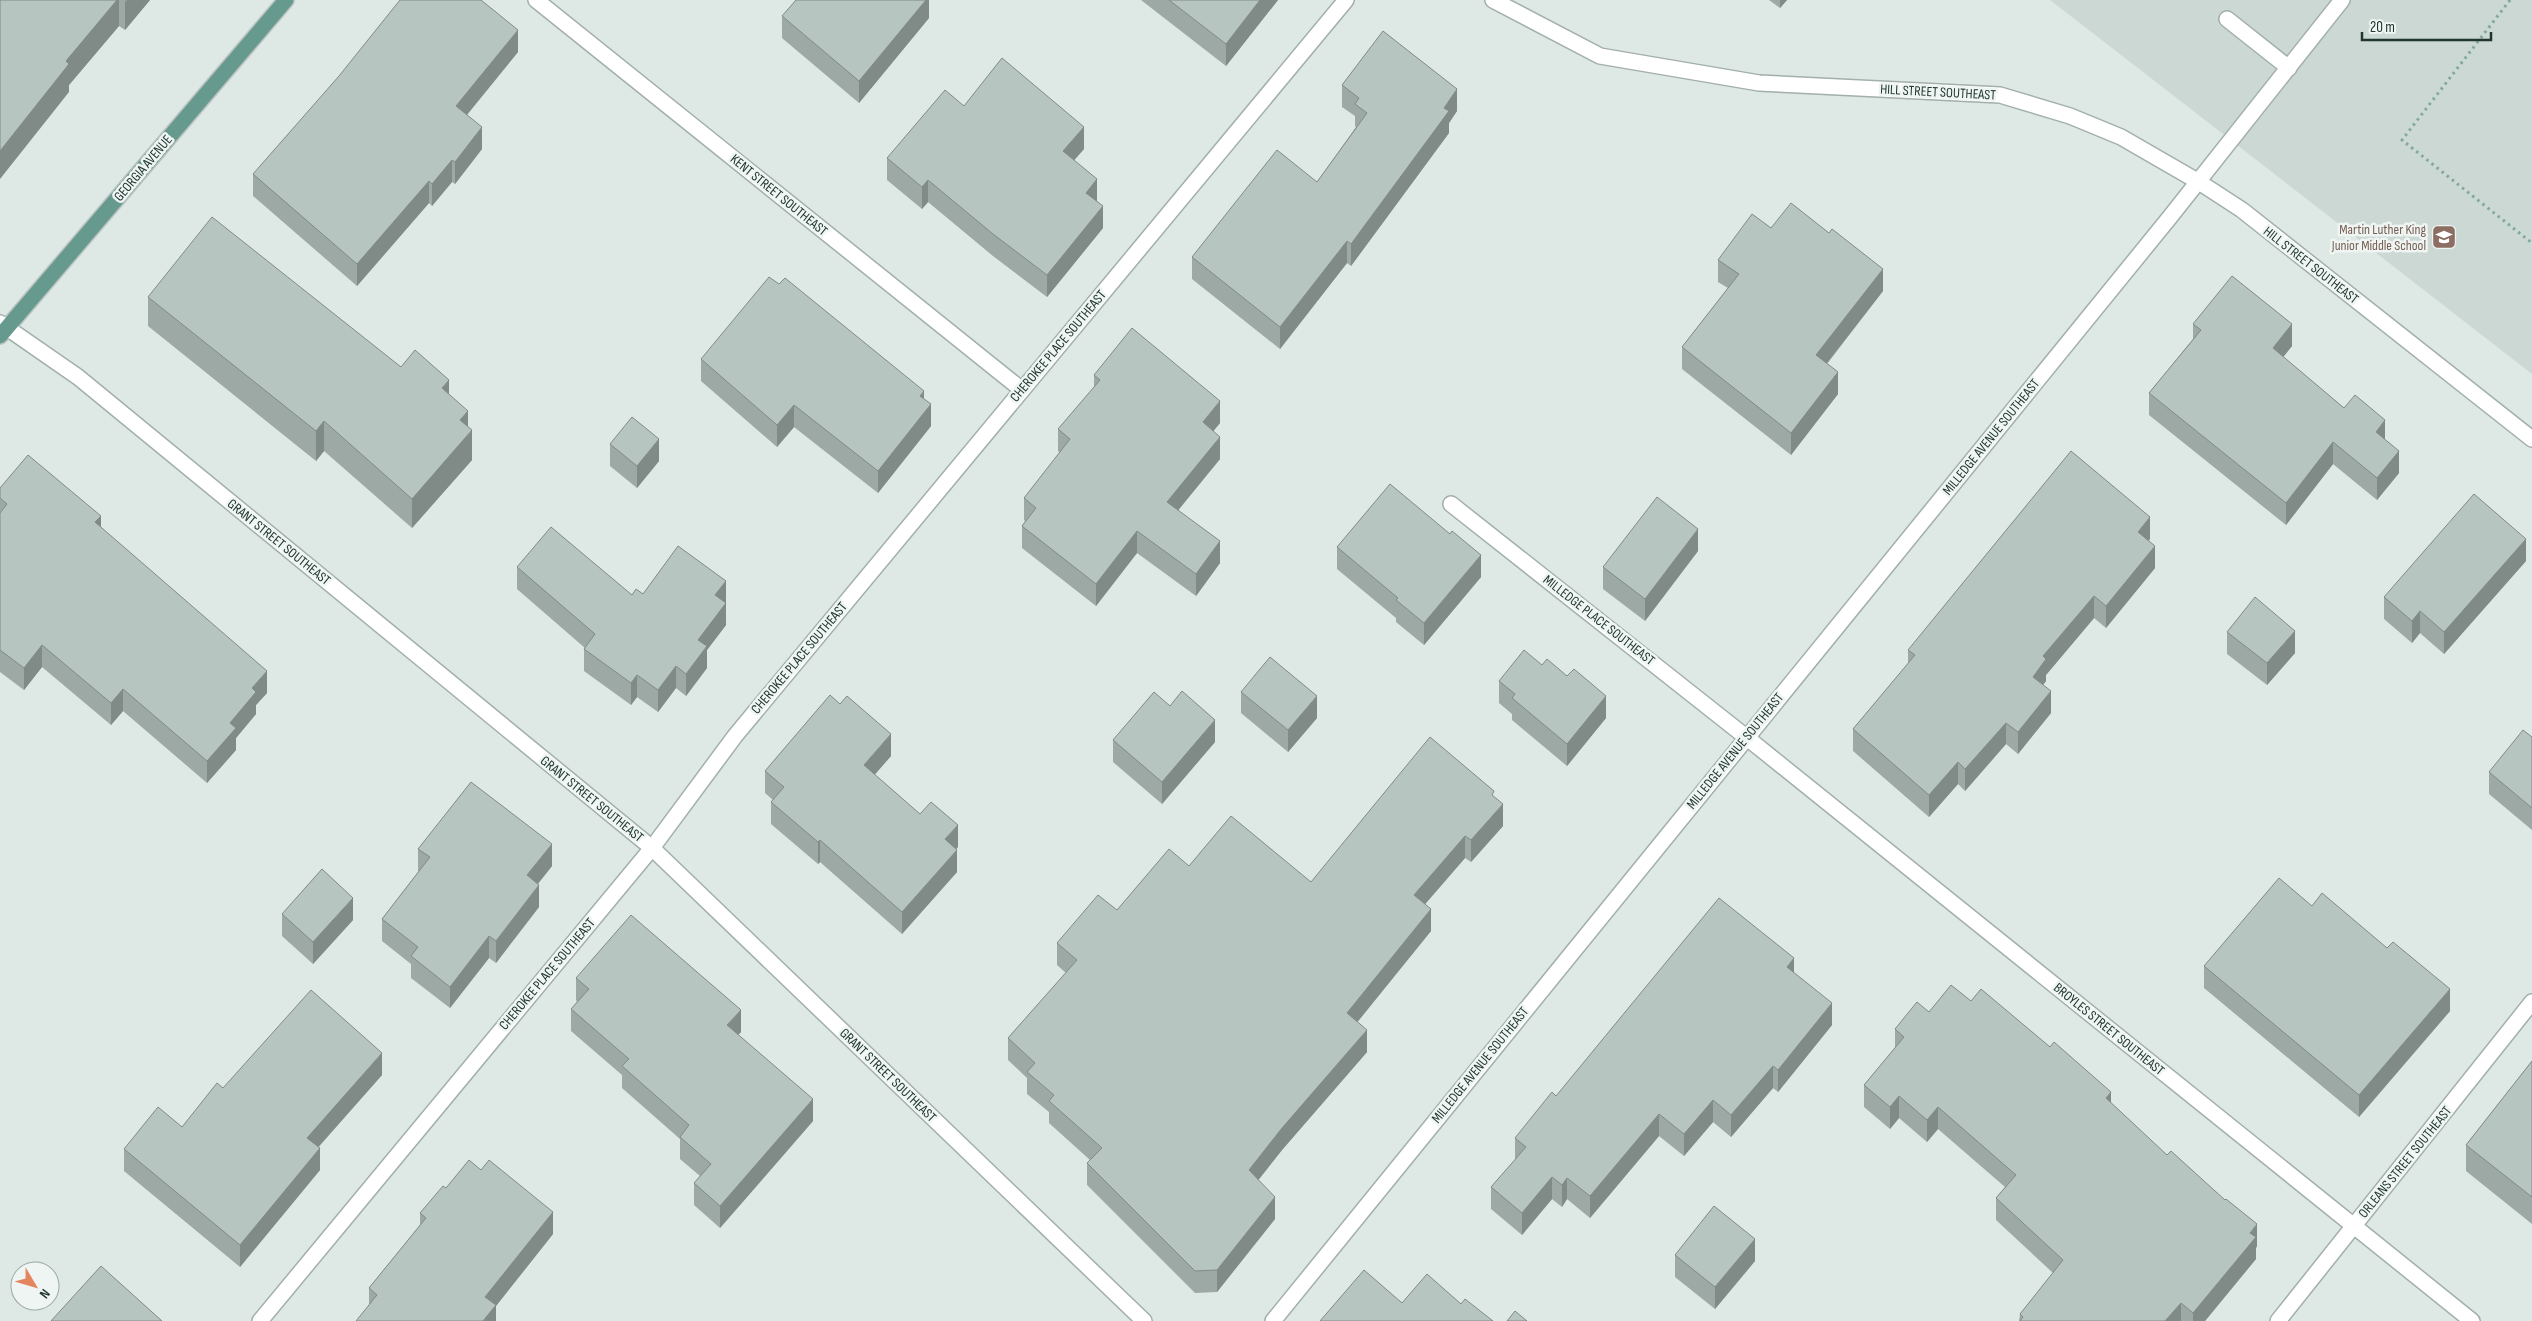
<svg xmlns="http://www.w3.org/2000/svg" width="2532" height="1321" viewBox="0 0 2532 1321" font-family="'Sofia Sans Condensed',sans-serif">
<rect width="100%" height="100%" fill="#dee8e4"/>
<polygon fill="#ccd8d3" points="2050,0 2532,0 2532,374 2178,99"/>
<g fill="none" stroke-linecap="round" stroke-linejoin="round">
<defs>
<g id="minor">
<polyline points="536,0 1022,390"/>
<polyline points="1493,0 1600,56 1759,83 2000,95 2070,116 2121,137 2199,182 2242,210 2532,439"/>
<polyline points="2227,19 2289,68"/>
<polyline points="0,323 78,377 652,848 1144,1321"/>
<polyline points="1451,504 1746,737 2472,1321"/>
<polyline points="260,1321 652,848 735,736 1346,0"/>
<polyline points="1273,1321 2170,217 2342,0"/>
<polyline points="2278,1321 2532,1002"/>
</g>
<polyline id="major" points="0,336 286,0"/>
</defs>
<use href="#minor" stroke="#a2afab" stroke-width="18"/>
<use href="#major" stroke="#bcc3c1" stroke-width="18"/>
<polyline stroke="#81a99e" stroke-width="3" stroke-dasharray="2.5 4" stroke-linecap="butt" points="2510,0 2402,140 2532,243"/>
<use href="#minor" stroke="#fff" stroke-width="15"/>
<use href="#major" stroke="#669a8f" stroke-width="15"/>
</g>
<g fill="#9da9a5">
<polygon points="0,0 150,0 125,30 119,26 69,85 69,92"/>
<polygon points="929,0 929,18 859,103 782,38 782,16"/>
<polygon points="1141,0 1278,0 1226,66"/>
<polygon points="1769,0 1787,0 1780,8"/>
<polygon points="518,52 467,115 482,149 455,184 452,182 432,206 429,203 357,286 253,196 253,174"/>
<polygon points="1342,85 1457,111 1449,123 1449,133 1351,266 1347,263 1280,349 1192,279 1192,257 1317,182 1356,127 1355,126 1355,116 1342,107"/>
<polygon points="964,106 1084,149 1074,160 1097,201 1103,228 1047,297 993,256 928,202 922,209 887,180 887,158"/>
<polygon points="1771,228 1883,291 1827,364 1838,394 1791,455 1682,369 1682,347 1728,288 1718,282 1718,260"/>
<polygon points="148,297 401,367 449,395 468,426 472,460 412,528 324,451 316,461 148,326"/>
<polygon points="2193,324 2292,346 2283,357 2344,408 2385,440 2399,473 2377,500 2333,464 2286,525 2149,415 2149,393 2193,339"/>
<polygon points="701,359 924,398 931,426 878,493 794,427 777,447 701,381"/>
<polygon points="1094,375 1220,423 1213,431 1220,459 1178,510 1220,563 1196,596 1137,553 1096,606 1022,548 1022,526 1025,521 1024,520 1024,498 1060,453 1058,451 1058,429 1094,388"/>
<polygon points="610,444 659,461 637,488 610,466"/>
<polygon points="0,488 101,527 267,693 256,705 256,714 236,738 236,750 207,783 123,711 111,725 42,667 24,690 0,672"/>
<polygon points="2150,539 2149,540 2155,568 2106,628 2094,618 2046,675 2046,681 2043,685 2051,713 2018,754 2006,744 1965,791 1958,784 1929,817 1853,751 1853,729 1908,664 1908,650"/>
<polygon points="1337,547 1481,577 1424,645 1396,622 1396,618 1337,569"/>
<polygon points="1698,551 1645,621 1603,589 1603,567"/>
<polygon points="2526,561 2444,654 2420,633 2412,643 2384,619 2384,597"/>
<polygon points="517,567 632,595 643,594 726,581 726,625 707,650 707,668 686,696 676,688 658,712 637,697 631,705 584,671 584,649 585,648 517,589"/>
<polygon points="2227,632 2295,653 2267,685 2227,654"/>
<polygon points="1499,681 1606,718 1567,766 1512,720 1512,714 1499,703"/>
<polygon points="1241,692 1317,718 1288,752 1241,713"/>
<polygon points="1170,706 1215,742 1162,804 1113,762 1113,740"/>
<polygon points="2532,737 2532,830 2489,794 2489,772"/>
<polygon points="891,756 874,775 958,847 956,849 957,872 902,934 820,862 818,864 771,824 771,802 773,800 765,793 765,771"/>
<polygon points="1494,797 1503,826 1471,862 1465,858 1425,904 1431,931 1357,1022 1367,1052 1282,1150 1258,1180 1275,1219 1217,1292 1195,1293 1087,1185 1087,1163 1090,1160 1049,1123 1049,1112 1027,1094 1027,1078 1008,1060 1008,1038 1066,973 1057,965 1057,943 1117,910 1189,866 1311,882"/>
<polygon points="418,849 552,866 538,884 539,907 496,963 489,958 450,1008 411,978 411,964 382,941 382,919 419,871 418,871"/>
<polygon points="282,914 353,920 313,964 282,936"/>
<polygon points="2204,966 2450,1011 2359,1117 2204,988"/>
<polygon points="1794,973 1832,1025 1778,1092 1773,1088 1731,1137 1713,1122 1684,1156 1659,1136 1590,1218 1567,1199 1562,1207 1552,1199 1522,1235 1491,1209 1491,1187 1515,1160 1515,1138 1556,1096"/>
<polygon points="576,978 741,1032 738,1035 813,1121 720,1228 694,1205 694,1183 700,1176 680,1159 680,1139 622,1088 622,1075 571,1031 571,1009 577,1002 576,1000"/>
<polygon points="1971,1001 2111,1103 2257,1246 2256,1248 2256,1259 2205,1321 2019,1321 2020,1314 2053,1273 1996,1220 1996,1198 2005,1187 1938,1129 1927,1142 1899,1118 1890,1129 1864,1107 1864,1085 1895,1048 1895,1029 1929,1012"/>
<polygon points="2532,1061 2532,1224 2466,1171 2466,1145"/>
<polygon points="382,1075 318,1147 320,1170 240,1267 124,1171 124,1149 182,1127 223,1088"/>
<polygon points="446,1188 553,1234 496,1306 496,1321 369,1304 369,1288 420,1225 420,1213"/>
<polygon points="1675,1255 1755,1261 1715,1309 1675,1277"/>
</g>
<g fill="#808a86">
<polygon points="117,0 119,0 119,26 69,85 69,92 0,179 0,151 66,61"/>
<polygon points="127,0 150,0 125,30 125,2"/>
<polygon points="926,0 929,0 929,18 859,103 859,81"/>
<polygon points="1260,0 1278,0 1226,66 1226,44"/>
<polygon points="1780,0 1787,0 1780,8"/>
<polygon points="518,30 518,52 456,128 456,106"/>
<polygon points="1457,89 1457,111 1449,123 1449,133 1351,266 1351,244 1444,108"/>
<polygon points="482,127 482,149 455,184 455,162"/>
<polygon points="1084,127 1084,149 1063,173 1063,151"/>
<polygon points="452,160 452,182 432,206 432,184"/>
<polygon points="1097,179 1097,201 1086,215 1086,193"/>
<polygon points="928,180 928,202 922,209 922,187"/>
<polygon points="429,181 429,203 357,286 357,264"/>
<polygon points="1103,206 1103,228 1047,297 1047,275"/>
<polygon points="1347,241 1347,263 1280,349 1280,327"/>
<polygon points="1883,269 1883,291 1816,377 1816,355"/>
<polygon points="2292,324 2292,346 2273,370 2273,348"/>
<polygon points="1838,372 1838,394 1791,455 1791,433"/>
<polygon points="449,380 449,409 442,388"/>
<polygon points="924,391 924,413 931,404 931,426 878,493 878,471 920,396"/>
<polygon points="1220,401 1220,423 1203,444 1203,422"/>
<polygon points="794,405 794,427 777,447 777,425"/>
<polygon points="468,411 468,435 472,430 472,460 412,528 412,499 460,420"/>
<polygon points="2385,420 2385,442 2376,432"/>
<polygon points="324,421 324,451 316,461 316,431"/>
<polygon points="1220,437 1220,459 1167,524 1167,502"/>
<polygon points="659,439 659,461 637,488 637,466"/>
<polygon points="2333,442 2333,464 2286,525 2286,503"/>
<polygon points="2399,451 2399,473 2377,500 2377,478"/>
<polygon points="101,516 101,538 95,522"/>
<polygon points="2150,517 2150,539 2138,554 2138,532"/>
<polygon points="1698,529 1698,551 1645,621 1645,599"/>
<polygon points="1137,531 1137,553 1096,606 1096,584"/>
<polygon points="2526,539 2526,561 2444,654 2444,632"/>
<polygon points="1220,541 1220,563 1196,596 1196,574"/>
<polygon points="2155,546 2155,568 2106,628 2106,606"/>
<polygon points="1481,555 1481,577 1424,645 1424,623"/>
<polygon points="726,581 726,625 707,650 707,668 686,696 686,674 715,595"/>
<polygon points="2094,596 2094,618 2046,675 2046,681 2033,698 2033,677 2043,656"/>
<polygon points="2420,611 2420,633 2412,643 2412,621"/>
<polygon points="2295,631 2295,653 2267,685 2267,663"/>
<polygon points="42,645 42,667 24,690 24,668"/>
<polygon points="676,666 676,688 658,712 658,690"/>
<polygon points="267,671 267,693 256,705 256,714 236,738 236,750 207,783 207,761 230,723 252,688"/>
<polygon points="637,675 637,697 631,705 631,683"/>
<polygon points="123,689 123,711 111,725 111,703"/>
<polygon points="2051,691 2051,713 2018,754 2018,732"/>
<polygon points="1317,696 1317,718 1288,752 1288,730"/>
<polygon points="1606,696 1606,718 1567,766 1567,744"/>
<polygon points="1215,720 1215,742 1162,804 1162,782"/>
<polygon points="2006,723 2006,744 1965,791 1965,769"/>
<polygon points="891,734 891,756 864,787 864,765"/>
<polygon points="1958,762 1958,784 1929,817 1929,795"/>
<polygon points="1503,804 1503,826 1471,862 1471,840"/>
<polygon points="958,825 958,847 945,861 945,839"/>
<polygon points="1465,836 1465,858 1414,917 1414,895"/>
<polygon points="820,840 820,862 818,864 818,842"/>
<polygon points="552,844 552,866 527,897 527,875"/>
<polygon points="957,850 957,872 902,934 902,912"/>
<polygon points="539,885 539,907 496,963 496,941"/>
<polygon points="353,898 353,920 313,964 313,942"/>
<polygon points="1431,909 1431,931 1347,1035 1347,1013"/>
<polygon points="489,936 489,958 450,1008 450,987"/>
<polygon points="1794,958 1794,980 1787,967"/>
<polygon points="2450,989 2450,1011 2359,1117 2359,1095"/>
<polygon points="1832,1003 1832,1025 1778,1092 1778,1070"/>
<polygon points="741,1010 741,1032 727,1047 727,1025"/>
<polygon points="1367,1030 1367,1052 1282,1150 1249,1192 1249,1170 1282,1128"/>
<polygon points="382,1053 382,1075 307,1160 307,1138"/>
<polygon points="1773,1066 1773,1088 1731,1137 1731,1115"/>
<polygon points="2111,1092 2111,1114 2106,1098"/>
<polygon points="1899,1096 1899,1118 1890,1129 1890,1107"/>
<polygon points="813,1099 813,1121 720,1228 720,1206"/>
<polygon points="1713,1100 1713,1122 1684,1156 1684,1134"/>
<polygon points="1938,1107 1938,1129 1927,1142 1927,1120"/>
<polygon points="1659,1114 1659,1136 1590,1218 1590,1196"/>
<polygon points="320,1148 320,1170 240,1267 240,1245"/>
<polygon points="1552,1177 1552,1199 1522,1235 1522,1213"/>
<polygon points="1567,1178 1567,1199 1562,1207 1562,1185"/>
<polygon points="1275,1197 1275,1219 1217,1292 1217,1270"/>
<polygon points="553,1212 553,1234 496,1306 496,1321 483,1321 485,1297"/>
<polygon points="2257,1224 2257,1246 2256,1248 2256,1259 2205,1321 2193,1321 2193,1313"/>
<polygon points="1755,1239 1755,1261 1715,1309 1715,1287"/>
<polygon points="2181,1303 2181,1321 2165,1321"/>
</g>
<g fill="#b7c5c0" stroke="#808a86">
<polygon points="0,0 117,0 66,61 69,64 0,151"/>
<polygon points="400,0 481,0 518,30 456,106 482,127 455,162 452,160 432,184 429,181 357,264 253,174 339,76"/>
<polygon points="796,0 926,0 859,81 782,16"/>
<polygon points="1169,0 1260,0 1226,44"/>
<polygon points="1383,31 1457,89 1444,108 1449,111 1351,244 1347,241 1280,327 1192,257 1277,150 1317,182 1367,113 1355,104 1359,98 1342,85"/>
<polygon points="1002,58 1084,127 1063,151 1097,179 1086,193 1103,206 1047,275 993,234 928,180 922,187 887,158 945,90 964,106"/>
<polygon points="1791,203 1829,233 1832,229 1883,269 1816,355 1838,372 1791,433 1682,347 1739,274 1718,260 1752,214 1771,228"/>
<polygon points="212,217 401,367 415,350 449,380 442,388 468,411 460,420 472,430 412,499 324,421 316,431 148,297"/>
<polygon points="2232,276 2292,324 2273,348 2344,408 2355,395 2385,420 2376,432 2399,451 2377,478 2333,442 2286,503 2149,393 2201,330 2193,324"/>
<polygon points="769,277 779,284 785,278 924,391 920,396 931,404 878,471 794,405 777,425 701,359"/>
<polygon points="1132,328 1220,401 1203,422 1220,437 1167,502 1220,541 1196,574 1137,531 1096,584 1022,526 1036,508 1024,498 1070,439 1058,429 1100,380 1094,375"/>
<polygon points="632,417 659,439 637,466 610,444"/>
<polygon points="2071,451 2150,517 2138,532 2155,546 2106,606 2094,596 2043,656 2046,659 2033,677 2051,691 2018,732 2006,723 1965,769 1958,762 1929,795 1853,729 1915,655 1908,650"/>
<polygon points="28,455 101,516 95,522 267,671 252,688 256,692 230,723 236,728 207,761 123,689 111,703 42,645 24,668 0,650 0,513 7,504 0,498 0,488"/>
<polygon points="1390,484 1450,534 1452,531 1481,555 1424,623 1396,600 1398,598 1337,547"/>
<polygon points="2474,494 2526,539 2444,632 2420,611 2412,621 2384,597"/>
<polygon points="1657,497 1698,529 1645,599 1603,567"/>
<polygon points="551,527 632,595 636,589 643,594 678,546 726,581 715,595 726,603 698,640 707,646 686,674 676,666 658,690 637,675 631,683 584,649 595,634 517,567"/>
<polygon points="2255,597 2295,631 2267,663 2227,632"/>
<polygon points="1524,650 1542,665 1547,659 1567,676 1574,669 1606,696 1567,744 1512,698 1515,694 1499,681"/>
<polygon points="1270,657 1317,696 1288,730 1241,692"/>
<polygon points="1182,691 1215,720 1162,782 1113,740 1154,692 1170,706"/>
<polygon points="830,695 840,704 847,696 891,734 864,765 920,814 931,802 958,825 945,839 957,850 902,912 820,840 818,842 771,802 784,787 765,771"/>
<polygon points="2523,730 2532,737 2532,808 2489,772"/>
<polygon points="1430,737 1494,791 1492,795 1503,804 1471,840 1465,836 1414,895 1431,909 1347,1013 1367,1030 1282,1128 1249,1170 1275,1197 1217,1270 1195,1271 1087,1163 1102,1148 1049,1101 1054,1095 1027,1072 1035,1063 1008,1038 1077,960 1057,943 1098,895 1117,910 1169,849 1189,866 1231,816 1311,882"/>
<polygon points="471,782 552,844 527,875 539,885 496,941 489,936 450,987 411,956 418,947 382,919 430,857 418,849"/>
<polygon points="322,869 353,898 313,942 282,914"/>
<polygon points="2279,878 2312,906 2322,893 2387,948 2393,942 2450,989 2359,1095 2204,966"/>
<polygon points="1719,898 1794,958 1787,967 1832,1003 1778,1070 1773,1066 1731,1115 1713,1100 1684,1134 1659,1114 1590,1196 1567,1178 1562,1185 1552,1177 1522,1213 1491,1187 1526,1147 1515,1138 1552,1092 1556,1096"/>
<polygon points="631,915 741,1010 727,1025 813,1099 720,1206 694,1183 711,1164 680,1137 689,1125 622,1066 629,1059 571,1009 589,989 576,978"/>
<polygon points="1951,985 1971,1001 1981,989 2050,1047 2054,1042 2111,1092 2106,1098 2167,1155 2171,1151 2225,1200 2226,1199 2257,1224 2250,1233 2256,1237 2193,1313 2181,1303 2165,1321 2020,1321 2023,1317 2020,1314 2063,1260 1996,1198 2016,1175 1938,1107 1927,1120 1899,1096 1890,1107 1864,1085 1904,1037 1895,1029 1917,1002 1929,1012"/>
<polygon points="311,990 382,1053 307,1138 320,1148 240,1245 124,1149 158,1107 182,1127 217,1083 223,1088"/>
<polygon points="2532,1061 2532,1197 2466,1145"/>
<polygon points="469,1160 481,1170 489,1160 553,1212 485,1297 496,1305 483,1321 356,1321 377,1295 369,1288 426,1218 420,1213 443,1186 446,1188"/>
<polygon points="1714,1206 1755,1239 1715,1287 1675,1255"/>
<polygon points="101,1266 162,1321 51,1321"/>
<polygon points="1364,1270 1402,1303 1427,1274 1461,1304 1465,1299 1493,1321 1320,1321"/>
<polygon points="1515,1311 1527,1321 1507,1321"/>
</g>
<defs>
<symbol id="school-square" viewBox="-11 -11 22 22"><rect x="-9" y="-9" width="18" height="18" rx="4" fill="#8d6e63" stroke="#eef5f2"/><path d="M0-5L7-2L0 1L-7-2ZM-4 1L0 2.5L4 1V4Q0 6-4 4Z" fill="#fff"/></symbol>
</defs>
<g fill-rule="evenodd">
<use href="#school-square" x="2430" y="223" width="28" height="28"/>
</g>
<g text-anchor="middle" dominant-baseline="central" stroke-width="5" stroke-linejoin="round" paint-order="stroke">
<g font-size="14" fill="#213631" stroke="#eef5f2">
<text transform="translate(1938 92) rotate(3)">HILL STREET SOUTHEAST</text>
<text transform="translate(143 168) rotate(-50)">GEORGIA AVENUE</text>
<text transform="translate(779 195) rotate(39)">KENT STREET SOUTHEAST</text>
<text transform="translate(2311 265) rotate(38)">HILL STREET SOUTHEAST</text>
<text transform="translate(1058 346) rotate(-50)">CHEROKEE PLACE SOUTHEAST</text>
<text transform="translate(1991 437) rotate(-51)">MILLEDGE AVENUE SOUTHEAST</text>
<text transform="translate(279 542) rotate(39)">GRANT STREET SOUTHEAST</text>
<text transform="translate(1599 620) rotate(38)">MILLEDGE PLACE SOUTHEAST</text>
<text transform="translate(799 658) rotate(-50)">CHEROKEE PLACE SOUTHEAST</text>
<text transform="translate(1735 751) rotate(-51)">MILLEDGE AVENUE SOUTHEAST</text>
<text transform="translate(592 799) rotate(39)">GRANT STREET SOUTHEAST</text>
<text transform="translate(547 974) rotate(-50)">CHEROKEE PLACE SOUTHEAST</text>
<text transform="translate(2109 1029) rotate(39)">BROYLES STREET SOUTHEAST</text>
<text transform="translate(1480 1065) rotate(-51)">MILLEDGE AVENUE SOUTHEAST</text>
<text transform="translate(888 1075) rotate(44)">GRANT STREET SOUTHEAST</text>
<text transform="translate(2405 1162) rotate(-51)">ORLEANS STREET SOUTHEAST</text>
</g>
<g font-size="14" fill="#785e54" stroke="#eef5f2" text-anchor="end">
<text x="2426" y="229">Martin Luther King<tspan x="2426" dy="16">Junior Middle School</tspan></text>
</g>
</g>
<g transform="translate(35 1286) rotate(128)"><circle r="24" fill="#eef5f2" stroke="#9ca9a5"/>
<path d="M0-4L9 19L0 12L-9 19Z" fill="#e5855f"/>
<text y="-8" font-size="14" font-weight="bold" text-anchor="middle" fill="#213631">N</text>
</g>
<path d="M2362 32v8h129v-8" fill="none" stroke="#213631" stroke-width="2.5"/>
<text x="2370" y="32" font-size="15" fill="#213631" stroke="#eef5f2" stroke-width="4" paint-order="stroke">20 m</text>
</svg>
